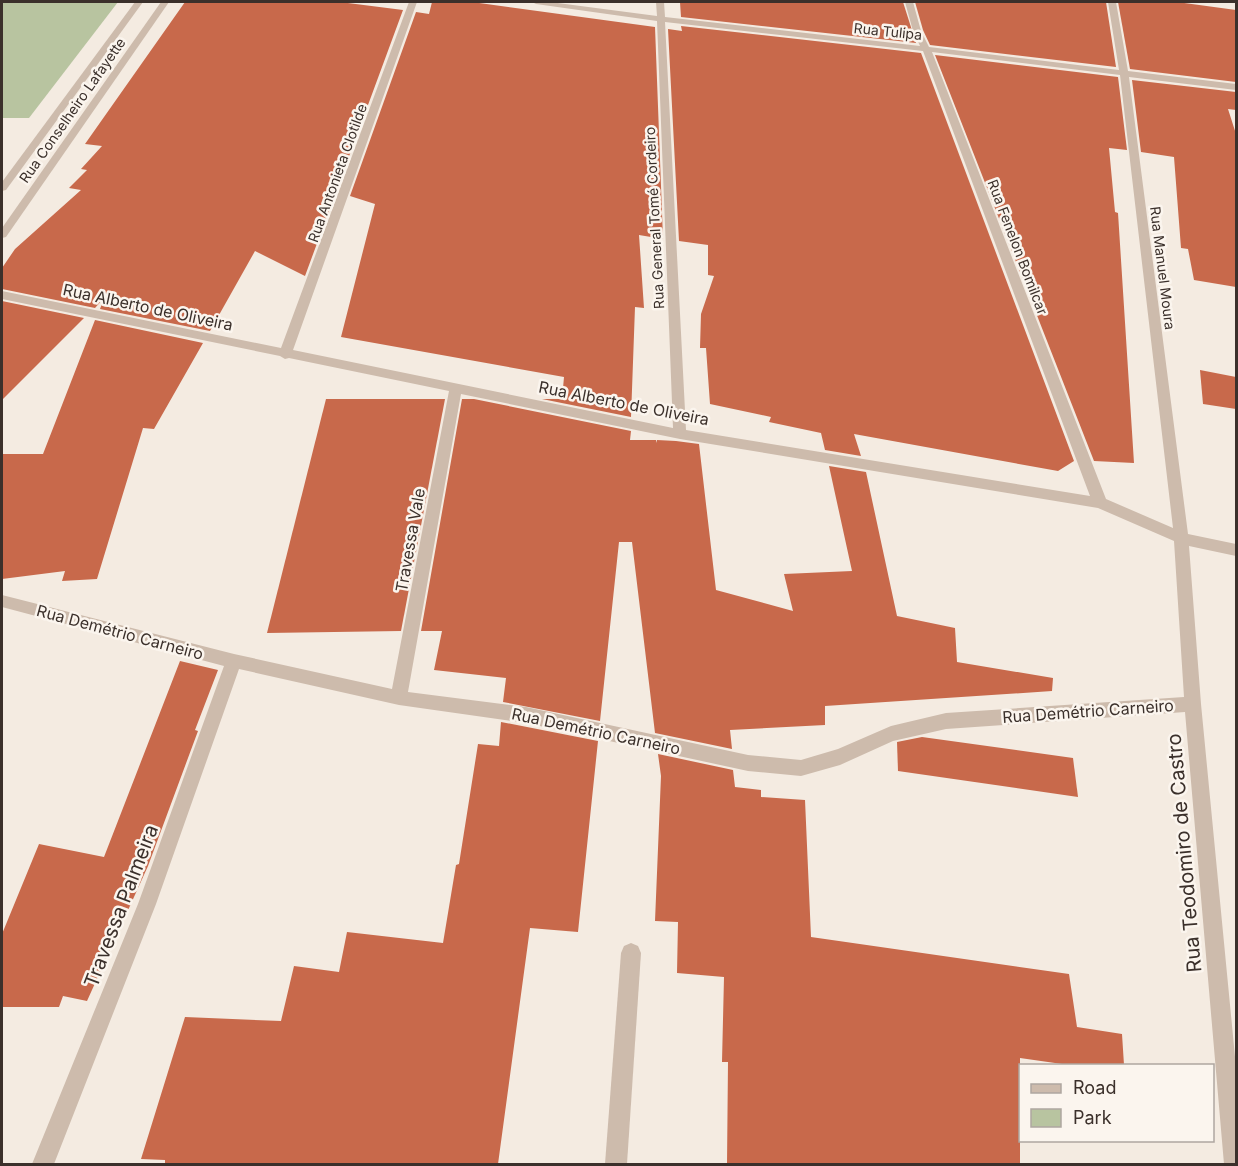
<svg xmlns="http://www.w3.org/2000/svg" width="1238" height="1166" viewBox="0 0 1238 1166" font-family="Inter,sans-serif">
<rect width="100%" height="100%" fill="#f4ebe1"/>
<polygon fill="#b8c4a0" points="2,2 118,2 29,118 2,118"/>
<g fill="#c8694b">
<polygon points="185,2 340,2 403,10 305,276 255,251 210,331 100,309 104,298 95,308 2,289 2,268 15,249 81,190 69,188 87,170 81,169 102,146 85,144"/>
<polygon points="432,2 472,2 655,27 663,239 639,235 644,308 635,307 631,417 542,399 562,399 564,377 341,337 375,204 350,196 416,12 429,14"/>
<polygon points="680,2 838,3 837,2 903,2 916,43 681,17"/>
<polygon points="915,2 1106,2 1116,67 930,45 923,30"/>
<polygon points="1118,2 1177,2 1236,10 1236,82 1130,69"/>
<polygon points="681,26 921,53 1074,461 1058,471 854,434 861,456 825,450 821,433 769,422 771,417 710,404 706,348 700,348 701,314 714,276 708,275 708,245 679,241 668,29 682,31"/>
<polygon points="935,55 1118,77 1127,150 1109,148 1115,212 1118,213 1134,463 1094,461"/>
<polygon points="1132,80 1236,92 1236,110 1228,109 1236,134 1236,287 1194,280 1188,249 1181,248 1174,157 1141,152"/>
<polygon points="2,301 84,318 2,400"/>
<polygon points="95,320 203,343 154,429 143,428 97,579 62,581 65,571 2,579 2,454 43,454"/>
<polygon points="1200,370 1236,377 1236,409 1203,404"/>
<polygon points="326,399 445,399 401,631 267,633"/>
<polygon points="462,399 474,399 631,431 630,440 656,440 656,443 657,440 676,441 699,444 716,590 793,611 784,574 852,571 829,466 866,472 897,616 955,628 957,662 1053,678 1052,691 825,706 825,725 730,730 732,749 655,733 632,542 619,542 600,721 503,702 506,678 434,670 442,631 421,631"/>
<polygon points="180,661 218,670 195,730 198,731 148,866 87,1001 63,996 59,1007 2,1007 2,934 39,844 104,857"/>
<polygon points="501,722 598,741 578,932 530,928 498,1164 165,1164 165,1160 141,1159 185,1017 281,1021 294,966 339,972 347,932 443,943 456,865 459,864 478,744 499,746"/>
<polygon points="922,737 1073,758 1078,797 898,771 897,742"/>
<polygon points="658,754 733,770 735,787 761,790 761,797 805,800 811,937 1069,974 1077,1027 1122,1034 1124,1065 1069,1065 1020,1058 1020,1164 727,1164 728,1062 722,1062 724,977 677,973 678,922 655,921 661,776"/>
</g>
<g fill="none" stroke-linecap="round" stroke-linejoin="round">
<g fill="#cdbbac" fill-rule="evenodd">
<polygon points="135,2 143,2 6,190 2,191 2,182"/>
<polygon points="161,2 169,2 6,237 2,238 2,228"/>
<path d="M 409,2 L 417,2 L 293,350 L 673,428 L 657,21 L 536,4 L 532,2 L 550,2 L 657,16 L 656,2 L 664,2 L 665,17 L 920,46 L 913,31 L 905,2 L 913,2 L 921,31 L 929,47 L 1119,70 L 1108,2 L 1116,2 L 1128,71 L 1236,84 L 1236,90 L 1129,77 L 1188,534 L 1236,544 L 1236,556 L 1189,546 L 1201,704 L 1236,1067 L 1236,1164 L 1224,1164 L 1185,712 L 946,729 L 893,741 L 840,765 L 801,776 L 748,771 L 526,723 L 399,705 L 239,669 L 156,904 L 54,1164 L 32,1164 L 138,904 L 224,666 L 2,607 L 2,595 L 234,654 L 392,689 L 449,391 L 289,358 L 285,359 L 280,356 L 2,299 L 2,291 L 281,348 ZM 665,22 L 923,51 L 1090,496 L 686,430 ZM 932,52 L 1120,75 L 1173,528 L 1106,499 ZM 461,394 L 680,439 L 1098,508 L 1174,541 L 1184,697 L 946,713 L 891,726 L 838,749 L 801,760 L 748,755 L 526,707 L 408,692 Z"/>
<polygon points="631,943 638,946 641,953 627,1164 605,1164 621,953 624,946"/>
</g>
</g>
<g text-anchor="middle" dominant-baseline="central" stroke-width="5" stroke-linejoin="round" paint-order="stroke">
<g font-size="14" fill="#3b302b" stroke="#fbf5ee">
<text transform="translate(888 31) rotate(6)">Rua Tulipa</text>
<text transform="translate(72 110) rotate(-55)">Rua Conselheiro Lafayette</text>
<text transform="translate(337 173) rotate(-70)">Rua Antonieta Clotilde</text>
<text transform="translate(654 218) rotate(-93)">Rua General Tomé Cordeiro</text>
<text transform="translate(1018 247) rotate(69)">Rua Fenelon Bomilcar</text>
<text transform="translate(1163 268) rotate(83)">Rua Manuel Moura</text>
</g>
<g font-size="16" fill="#3b302b" stroke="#fbf5ee">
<text transform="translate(148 307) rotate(12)">Rua Alberto de Oliveira</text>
<text transform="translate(624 403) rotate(11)">Rua Alberto de Oliveira</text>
<text transform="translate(410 540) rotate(-80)">Travessa Vale</text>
<text transform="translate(120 632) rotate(15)">Rua Demétrio Carneiro</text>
<text transform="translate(1088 711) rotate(-4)">Rua Demétrio Carneiro</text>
<text transform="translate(596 731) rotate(12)">Rua Demétrio Carneiro</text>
</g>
<g font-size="20" fill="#3b302b" stroke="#fbf5ee">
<text transform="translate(1184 853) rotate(-95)">Rua Teodomiro de Castro</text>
<text transform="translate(121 906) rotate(-69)">Travessa Palmeira</text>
</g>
</g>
<rect width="1238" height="1166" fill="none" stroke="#3b302b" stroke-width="6"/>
<rect x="1019" y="1064" width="195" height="78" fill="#fbf5ee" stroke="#aea6a0" stroke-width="1.5"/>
<rect x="1031" y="1084" width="30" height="9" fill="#cdbbac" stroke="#aea6a0" stroke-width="1.5"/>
<text x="1073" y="1094" font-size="18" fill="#3b302b">Road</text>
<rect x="1031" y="1109" width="30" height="18" fill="#b8c4a0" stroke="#aea6a0" stroke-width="1.5"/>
<text x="1073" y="1124" font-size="18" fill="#3b302b">Park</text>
</svg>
